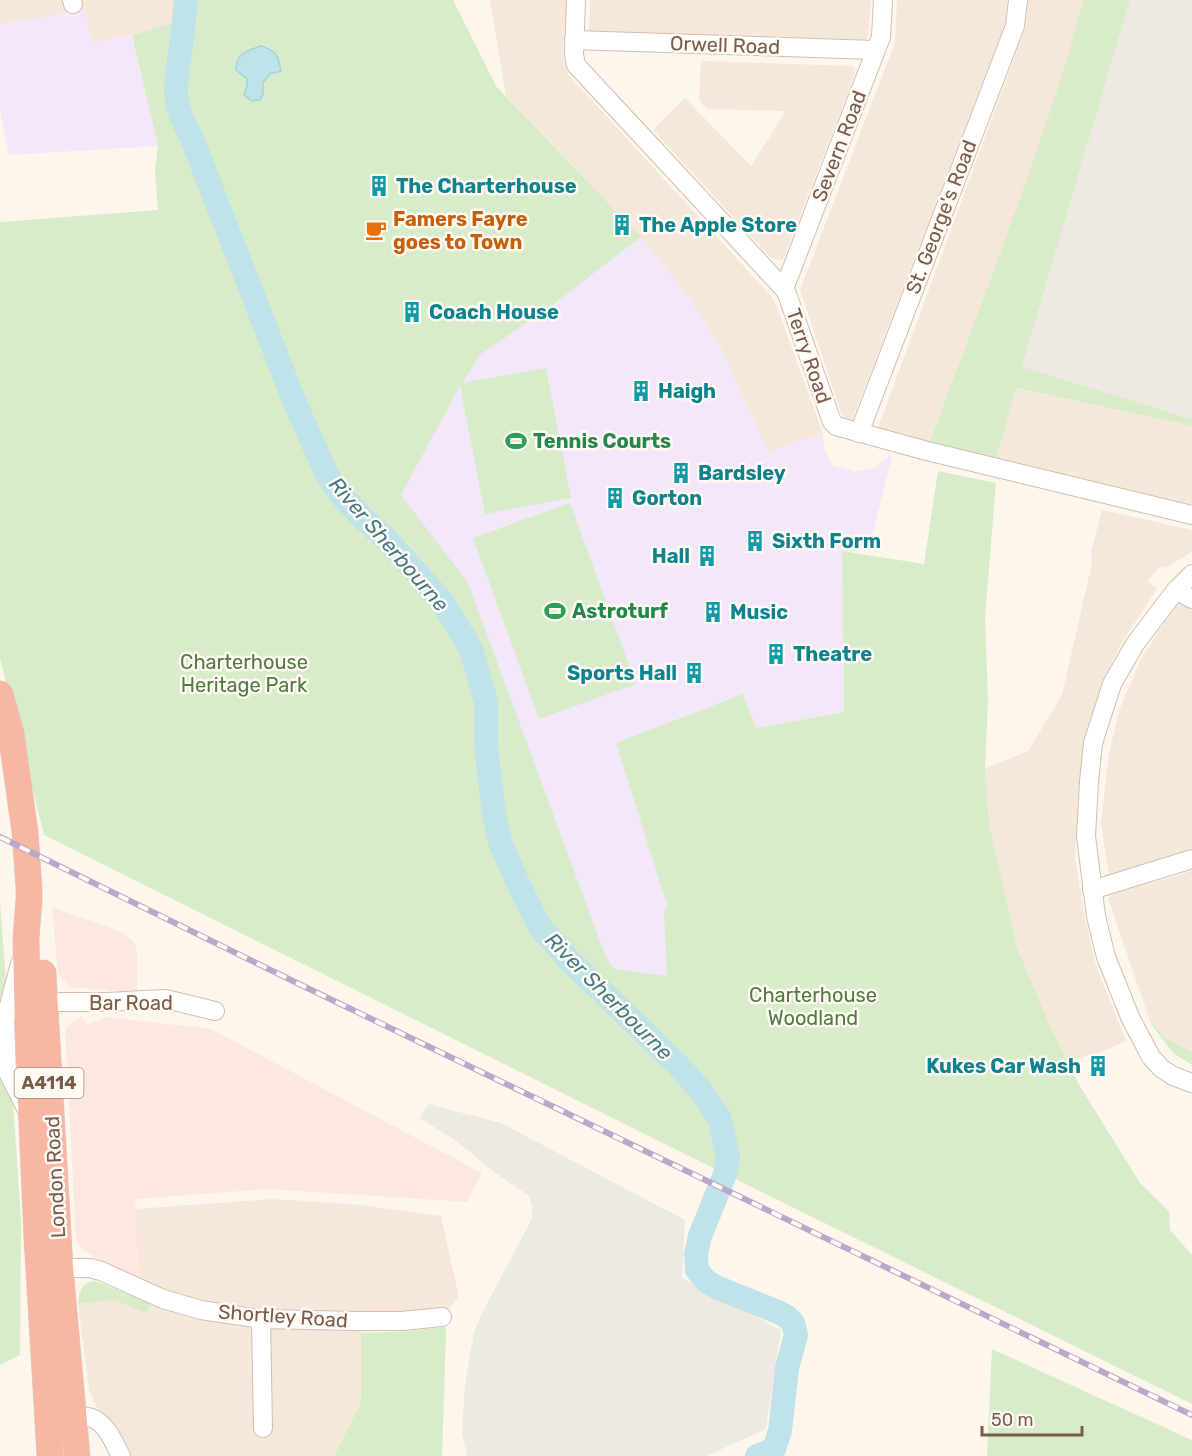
<svg xmlns="http://www.w3.org/2000/svg" width="1192" height="1456" viewBox="0 0 1192 1456" font-family="Rubik,sans-serif">
<rect width="100%" height="100%" fill="#fdf6ec"/>
<g fill="#f5e8da">
<polygon points="0,0 179,0 184,20 132,35 92,43 73,12 0,25"/>
<polygon points="490,0 566,0 563,57 568,74 771,296 777,307 823,433 768,452 720,346 691,301 641,237 506,96"/>
<polygon points="590,0 871,0 868,36 865,40 589,32"/>
<polygon points="897,0 1007,0 1006,22 853,418 848,419 844,417 842,415 800,290 893,48 895,39"/>
<polygon points="1028,0 1083,0 1076,30 1051,109 1010,228 929,444 878,428 1026,26"/>
<polygon points="701,61 852,66 855,68 854,77 784,257 782,260 771,258 653,130 685,98 751,166 786,111 707,109 699,100"/>
<polygon points="1015,388 1192,426 1192,504 1179,503 996,460"/>
<polygon points="1102,510 1192,530 1192,550 1190,553 1166,568 1160,567 1147,581 1157,589 1121,644 1106,674 1084,742 1078,792 1075,857 1085,919 1096,966 1126,1041 1101,1052 1067,1061 1050,1026 1017,947 989,821 985,769 1028,751 1062,695 1092,563 1091,552"/>
<polygon points="1178,602 1185,603 1192,609 1192,852 1109,875 1101,823 1109,753 1120,708 1141,659"/>
<polygon points="1192,871 1192,1052 1164,1037 1153,1024 1151,1024 1108,898 1115,893"/>
<polygon points="272,1199 352,1204 441,1216 459,1297 442,1317 361,1322 361,1402 334,1456 121,1456 106,1429 89,1390 78,1304 115,1300 147,1313 139,1288 135,1209"/>
</g>
<g fill="#fde8e0">
<polygon points="52,907 122,932 127,936 134,943 137,951 137,992 70,987 58,974"/>
<polygon points="81,1016 87,1025 106,1017 211,1029 482,1173 467,1202 268,1189 135,1199 139,1278 104,1263 81,1248 76,1241 65,1028"/>
</g>
<g fill="#efe9e4">
<polygon points="1130,0 1192,0 1192,419 1022,368"/>
<polygon points="428,1104 501,1123 685,1220 682,1278 781,1330 766,1429 706,1456 467,1456 462,1432 465,1385 474,1332 483,1311 532,1219 532,1205 528,1195 497,1174 456,1141 420,1118"/>
</g>
<g fill="#f3e8fa">
<polygon points="84,10 92,43 132,35 158,146 9,155 0,110 0,25"/>
<polygon points="641,237 691,301 708,326 720,346 768,452 823,433 824,449 832,465 855,472 874,468 893,453 869,548 842,552 844,712 755,728 743,695 684,862 678,978 625,987 591,946 396,504 473,359 547,309"/>
</g>
<g fill="#d8ecc9">
<polygon points="179,0 453,0 496,86 641,237 547,309 481,354 462,383 546,368 571,498 485,514 460,386 401,495 468,583 605,955 614,969 667,976 664,913 667,905 616,743 743,694 756,728 844,712 842,551 924,564 938,471 996,483 985,617 988,701 985,769 989,822 1017,947 1050,1026 1078,1083 1140,1183 1169,1211 1170,1230 1192,1255 1192,1404 725,1174 44,835 0,658 0,222 158,210 155,169 158,146 132,35 183,20"/>
<path d="M 1083,0 L 1130,0 L 1022,367 L 1192,419 L 1192,426 L 1016,388 L 996,460 L 929,444 C 964,350 1000,256 1033,161 C 1051,108 1070,55 1083,0 Z"/>
<polygon points="570,503 636,684 539,719 473,538"/>
<polygon points="0,902 8,1008 10,1059 21,1219 20,1355 0,1365"/>
<polygon points="1151,1024 1153,1024 1164,1037 1192,1052 1192,1065 1173,1053"/>
<path d="M 95,1281 L 151,1303 L 147,1314 L 115,1300 L 78,1304 C 79,1292 82,1282 95,1281 Z"/>
<polygon points="445,1327 446,1333 442,1456 334,1456 361,1402 361,1333 410,1331"/>
<polygon points="992,1349 1192,1440 1192,1456 987,1456"/>
</g>
<path fill="#bfe3e8" stroke="#a5d3da" stroke-width="1.5" d="M 261,46 C 277,51 278,55 281,71 L 270,74 L 263,83 L 263,94 L 260,100 L 252,101 L 244,95 L 247,86 L 247,79 L 236,70 C 236,53 247,51 261,46 Z"/>
<g fill="none" stroke-linecap="round" stroke-linejoin="round">
<path stroke="#bfe3e8" stroke-width="24" d="M 186,0 C 184,16 183,32 181,47 C 176,83 170,101 190,134 L 297,408 L 328,476 L 343,497 L 362,517 L 387,540 L 441,600 L 471,649 L 486,702 L 486,747 L 494,814 L 500,842 L 517,881 L 540,927 L 570,961 L 677,1064 L 701,1091 L 720,1119 L 728,1158 L 725,1174 L 700,1236 L 696,1254 L 697,1270 L 706,1281 L 718,1288 L 778,1312 L 787,1317 L 793,1323 L 796,1335 L 787,1368 L 780,1431 L 774,1449 L 757,1456"/>
<defs>
<g id="minor">
<polyline points="72,0 73,4"/>
<polyline points="576,0 574,54 576,65 784,289 787,294 832,422 836,426 927,451 1192,515"/>
<polyline points="574,40 875,50"/>
<polyline points="784,289 881,37 883,0"/>
<polyline points="859,433 1015,26 1018,0"/>
<polyline points="1192,574 1176,590 1135,644 1112,684 1093,743 1089,782 1086,836 1096,916 1106,957 1130,1017 1151,1057 1161,1068 1173,1076 1192,1083"/>
<polyline points="1176,590 1192,599"/>
<polyline points="1092,890 1192,859"/>
<polyline points="20,964 5,1020 7,1071 28,1112"/>
<polyline points="45,1002 107,1002 163,999 170,1000 215,1011"/>
<polyline points="60,1268 90,1268 101,1271 163,1299 201,1310 261,1319 360,1321 402,1321 442,1317"/>
<polyline points="261,1319 263,1428"/>
<path d="M 73,1416 C 79,1417 86,1416 92,1418 C 107,1424 114,1443 121,1456"/>
</g>
<g id="highway">
<polyline points="0,694 11,733 25,832 29,888 29,899 26,939 28,1034 37,1238 50,1456"/>
<polyline points="43,973 60,1268 77,1456"/>
</g>
</defs>
<use href="#minor" stroke="#d1beb0" stroke-width="20"/>
<use href="#highway" stroke="#dad1cd" stroke-width="27"/>
<use href="#minor" stroke="#fff" stroke-width="18"/>
<use href="#highway" stroke="#f7b7a3" stroke-width="26"/>
<defs>
<polyline id="rail" points="0,837 299,984 1192,1415"/>
</defs>
<use href="#rail" stroke="#b9a8c9" stroke-width="6"/>
<use href="#rail" stroke="#fffaf3" stroke-width="4" stroke-dasharray="11" stroke-linecap="butt"/>
</g>
<defs>
<symbol id="building-bare" viewBox="-9 -9 18 18"><path d="M-4-6H4V6H1V3H-1V6H-4ZM-2.5-4.3h1.7v1.8h-1.7ZM.8-4.3h1.7v1.8H.8ZM-2.5-1h1.7V.8h-1.7ZM.8-1h1.7V.8H.8Z" fill="#0f9aa8" stroke="#fffaf3" stroke-width="2.5" paint-order="stroke"/></symbol>
<symbol id="cafe-bare" viewBox="-9 -9 18 18"><path d="M-5.5-4.5H6V0H3Q3 3.5 0 3.5H-2.5Q-5.5 3.5-5.5 0ZM3-3.2v2h1.7v-2ZM-6 4.5H4V6H-6Z" fill="#e8710a" stroke="#fffaf3" stroke-width="2.5" paint-order="stroke"/></symbol>
<symbol id="stadium-bare" viewBox="-9 -9 18 18"><path d="M0-5a6.5 5 0 1 0 0 10a6.5 5 0 1 0 0-10ZM-3.5-1.8h7v3.6h-7Z" fill="#2e9e5b" stroke="#fffaf3" stroke-width="2.5" paint-order="stroke"/></symbol>
</defs>
<g fill-rule="evenodd">
<use href="#building-bare" x="364" y="171" width="30" height="30"/>
<use href="#building-bare" x="607" y="210" width="30" height="30"/>
<use href="#cafe-bare" x="361" y="215" width="30" height="30"/>
<use href="#building-bare" x="397" y="297" width="30" height="30"/>
<use href="#building-bare" x="626" y="376" width="30" height="30"/>
<use href="#stadium-bare" x="501" y="426" width="30" height="30"/>
<use href="#building-bare" x="666" y="458" width="30" height="30"/>
<use href="#building-bare" x="600" y="483" width="30" height="30"/>
<use href="#building-bare" x="740" y="526" width="30" height="30"/>
<use href="#building-bare" x="692" y="541" width="30" height="30"/>
<use href="#stadium-bare" x="540" y="596" width="30" height="30"/>
<use href="#building-bare" x="698" y="597" width="30" height="30"/>
<use href="#building-bare" x="761" y="639" width="30" height="30"/>
<use href="#building-bare" x="679" y="658" width="30" height="30"/>
<use href="#building-bare" x="1083" y="1051" width="30" height="30"/>
</g>
<g text-anchor="middle" dominant-baseline="central" stroke-width="5" stroke-linejoin="round" paint-order="stroke">
<rect fill="#fffaf3" stroke="#a28b7f" stroke-width="1.5" x="14.5" y="1068" width="69" height="30" rx="4.5"/>
<g font-size="18" font-weight="bold" fill="#7a5c4d">
<text x="49" y="1083">A4114</text>
</g>
<g font-size="20" fill="#7a5c4d" stroke="#fffaf3">
<text transform="translate(725 45) rotate(2)">Orwell Road</text>
<text transform="translate(839 146) rotate(-69)">Severn Road</text>
<text transform="translate(941 217) rotate(-69)">St. George's Road</text>
<text transform="translate(809 356) rotate(71)">Terry Road</text>
<text x="131" y="1003">Bar Road</text>
<text transform="translate(55 1177) rotate(-93)">London Road</text>
<text transform="translate(283 1316) rotate(4)">Shortley Road</text>
</g>
<g font-size="20" font-weight="bold" fill="#0d838f" stroke="#fffaf3" text-anchor="start">
<text x="396" y="186">The Charterhouse</text>
<text x="639" y="225">The Apple Store</text>
<text x="429" y="312">Coach House</text>
<text x="658" y="391">Haigh</text>
<text x="698" y="473">Bardsley</text>
<text x="632" y="498">Gorton</text>
<text x="772" y="541">Sixth Form</text>
<text x="690" y="556" text-anchor="end">Hall</text>
<text x="730" y="612">Music</text>
<text x="793" y="654">Theatre</text>
<text x="677" y="673" text-anchor="end">Sports Hall</text>
<text x="1081" y="1066" text-anchor="end">Kukes Car Wash</text>
</g>
<g font-size="20" font-weight="bold" fill="#c56008" stroke="#fffaf3" text-anchor="start">
<text x="393" y="219">Famers Fayre<tspan x="393" dy="23">goes to Town</tspan></text>
</g>
<g font-size="20" font-weight="bold" fill="#27864d" stroke="#fffaf3" text-anchor="start">
<text x="533" y="441">Tennis Courts</text>
<text x="572" y="611">Astroturf</text>
</g>
<g font-size="20" fill="#537a41" stroke="#fffaf3">
<text x="244" y="662">Charterhouse<tspan x="244" dy="23">Heritage Park</tspan></text>
<text x="813" y="995">Charterhouse<tspan x="813" dy="23">Woodland</tspan></text>
</g>
<g font-size="21" font-style="italic" fill="#437c86" stroke="#fffaf3">
<text transform="translate(389 544) rotate(49)">River Sherbourne</text>
<text transform="translate(609 996) rotate(45)">River Sherbourne</text>
</g>
</g>
<path d="M982 1426v9h100v-9" fill="none" stroke="#7a5c4d" stroke-width="3"/>
<text x="991" y="1426" font-size="18" fill="#7a5c4d" stroke="#fffaf3" stroke-width="4.5" paint-order="stroke">50 m</text>
</svg>
